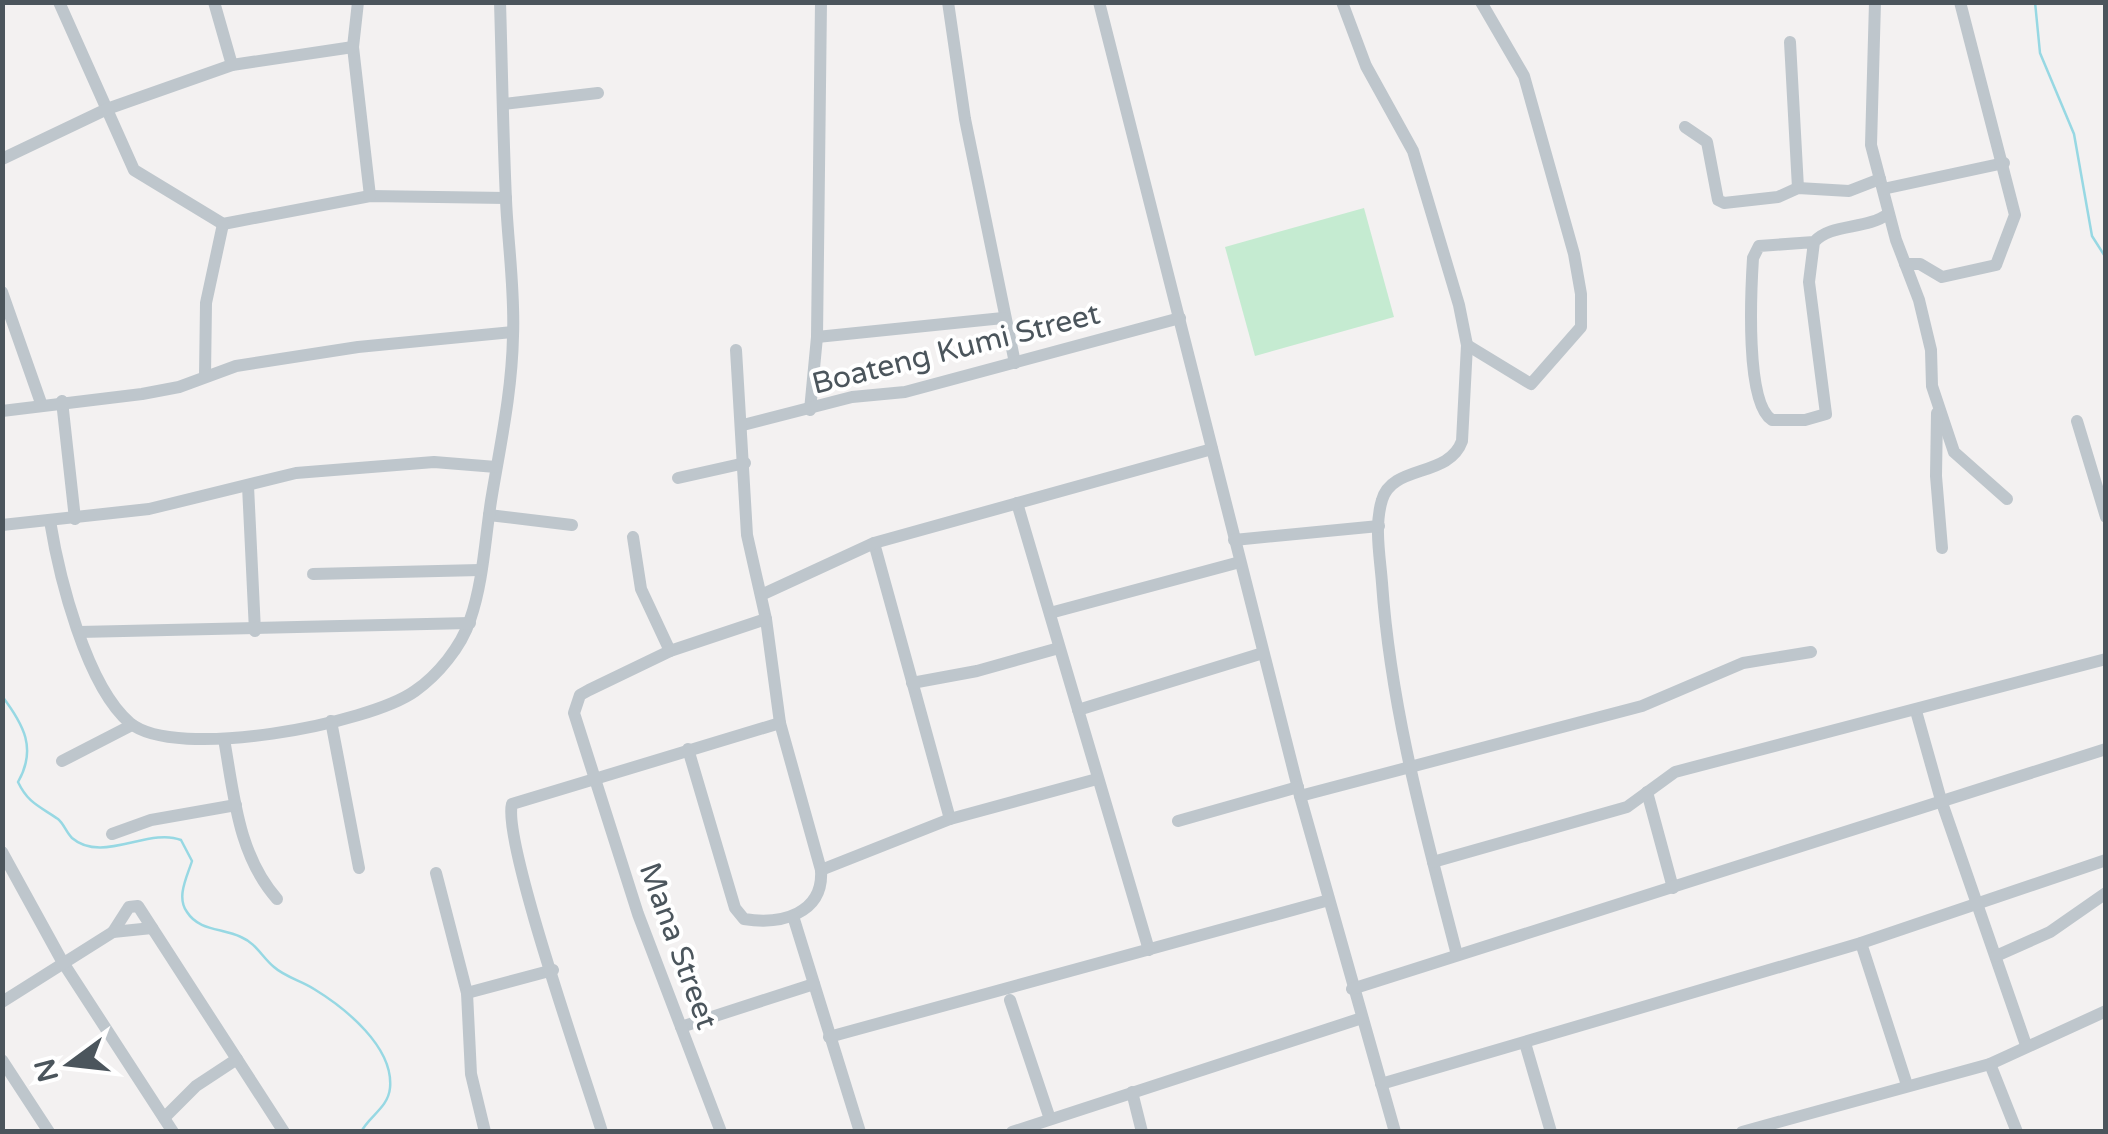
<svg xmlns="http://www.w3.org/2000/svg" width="2108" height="1134" viewBox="0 0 2108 1134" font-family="'Varela Round',sans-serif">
<rect width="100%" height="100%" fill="#f3f1f1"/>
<polygon fill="#c5ebd1" points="1364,208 1394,317 1255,356 1225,247"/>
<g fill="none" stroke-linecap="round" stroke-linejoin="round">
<g stroke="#97d8e3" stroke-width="2.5">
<polyline points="2035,2 2040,53 2074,134 2092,236 2106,258"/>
<path d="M 2,696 C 24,725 37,749 18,782 C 28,803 39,806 58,819 C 64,824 66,832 72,838 C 102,864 149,827 181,840 L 192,861 C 187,877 176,897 187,912 C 199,931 222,928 241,937 C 257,944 261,956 274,967 C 285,977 302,981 314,989 C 345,1008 394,1047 390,1088 C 388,1108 369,1116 361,1132"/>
</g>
<g stroke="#bec6cc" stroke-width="12">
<polyline points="59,2 134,170 223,224 370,196 506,198"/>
<polyline points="214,2 232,65"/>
<polyline points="358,2 353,47 370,196"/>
<polyline points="948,2 965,119 1015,363"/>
<polyline points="1099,2 1300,796 1395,1132"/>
<path d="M 1342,2 L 1366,66 L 1413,151 L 1459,305 L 1467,345 L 1462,441 C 1449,478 1392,464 1382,500 C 1374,526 1380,557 1382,583 C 1391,711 1425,831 1457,955"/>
<polyline points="1875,2 1871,145 1896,240 1919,300 1931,350 1932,386 1954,452 2007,499"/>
<polyline points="1790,42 1798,188"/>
<polyline points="503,104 598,93"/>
<polyline points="1685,127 1707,142 1718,200 1724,203 1778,197 1798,188 1849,191 1880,179"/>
<polyline points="2,159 107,109 232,65 353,47"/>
<polyline points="1883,189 2004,163"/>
<path d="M 1814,242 L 1759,246 L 1753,258 C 1751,290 1745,403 1772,420 L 1805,420 L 1826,414 L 1809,282 L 1814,242 C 1831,223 1866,230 1888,214"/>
<polyline points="1905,264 1920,264 1942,277 1996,265 2015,215 1960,2"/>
<polyline points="2,292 41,403"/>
<polyline points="817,337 1003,318"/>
<polyline points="1467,345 1531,384 1581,327 1581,294 1574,254 1524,76 1481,2"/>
<polyline points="205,376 206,303 223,224"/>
<polyline points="62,401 75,519"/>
<polyline points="810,410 817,337 821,2"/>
<polyline points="2,411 142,394 179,387 236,366 358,347 513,332"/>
<polyline points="1937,413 1936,476 1942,548"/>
<polyline points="2077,421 2106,517"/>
<polyline points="743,425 852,397 905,392 1180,318"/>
<polyline points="678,478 745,463"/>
<polyline points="248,486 255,631"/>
<polyline points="1017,503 1149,950"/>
<polyline points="489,515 572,525"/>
<path d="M 50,521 C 59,576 86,686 130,723 C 176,761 369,724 415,691 C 438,675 461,647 470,620 C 483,583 485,540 491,501 C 500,446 512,392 513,336 C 515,291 508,245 506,200 C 503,134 502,68 500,2"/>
<polyline points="2,525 149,509 296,473 434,462 496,467"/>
<polyline points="633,537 641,589 670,651"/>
<polyline points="1234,540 1379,526"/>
<polyline points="874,543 950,819"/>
<polyline points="313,574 480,570"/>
<polyline points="761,595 874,543 1212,449"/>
<polyline points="1050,613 1240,562"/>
<polyline points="79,632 470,623"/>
<polyline points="912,683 977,671 1059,648"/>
<polyline points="1078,710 1263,653"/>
<polyline points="1916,711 1941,800 2026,1045"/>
<polyline points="331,721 359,868"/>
<path d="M 224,739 C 234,795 238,855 277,899"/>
<path d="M 688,749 L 735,908 L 744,919 C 781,925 824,914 821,870 L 780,723 L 766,619 L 747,535 L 736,350"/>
<polyline points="62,761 132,725"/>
<polyline points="1647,792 1673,888"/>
<polyline points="1300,796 1642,706 1743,663 1811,652"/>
<polyline points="1178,821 1298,787"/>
<polyline points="112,834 151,820 236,805"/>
<polyline points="2,852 62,961 173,1132"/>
<polyline points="1433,862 1627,807 1675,772 2106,659"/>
<polyline points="821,870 950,819 1097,779"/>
<polyline points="436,873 467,993 471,1074 485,1132"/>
<polyline points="793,916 860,1132"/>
<polyline points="113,932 129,907 138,906 284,1132"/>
<polyline points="1861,943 1907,1085"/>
<polyline points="1996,956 2050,932 2106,893"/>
<polyline points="1352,989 2106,749"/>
<polyline points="467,993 553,970"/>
<polyline points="1010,1000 1050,1119"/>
<polyline points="2,1002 113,932 152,928"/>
<polyline points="681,1027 814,984"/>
<polyline points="829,1037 1329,900"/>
<polyline points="1525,1043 1551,1132"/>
<polyline points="2,1060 49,1132"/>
<polyline points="1990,1064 2017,1132"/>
<polyline points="1381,1084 1861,943 2106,860"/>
<polyline points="1132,1092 1142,1132"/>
<polyline points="164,1118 196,1086 237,1059"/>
<path d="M 602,1132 C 586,1079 502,841 512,804 L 780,723"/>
<polyline points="721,1132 638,914 574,713 580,695 589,690 670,651 766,619"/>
<polyline points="1012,1132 1362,1018"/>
<polyline points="1742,1132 1990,1064 2106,1011"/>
</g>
</g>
<g text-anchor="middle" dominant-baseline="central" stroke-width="8" stroke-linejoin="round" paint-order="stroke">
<g font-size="30" fill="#4b555c" stroke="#fff">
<text transform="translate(956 349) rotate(-14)">Boateng Kumi Street</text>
<text transform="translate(678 946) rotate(70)">Mana Street</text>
</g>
</g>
<rect width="2108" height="1134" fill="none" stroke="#4b555c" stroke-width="10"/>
<g transform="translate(70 1064) rotate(255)" stroke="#ffffff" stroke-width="8" paint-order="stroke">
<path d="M0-8L18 38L0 25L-18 38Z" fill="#4b555c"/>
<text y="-15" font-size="28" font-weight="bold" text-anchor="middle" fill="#4b555c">N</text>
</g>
</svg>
